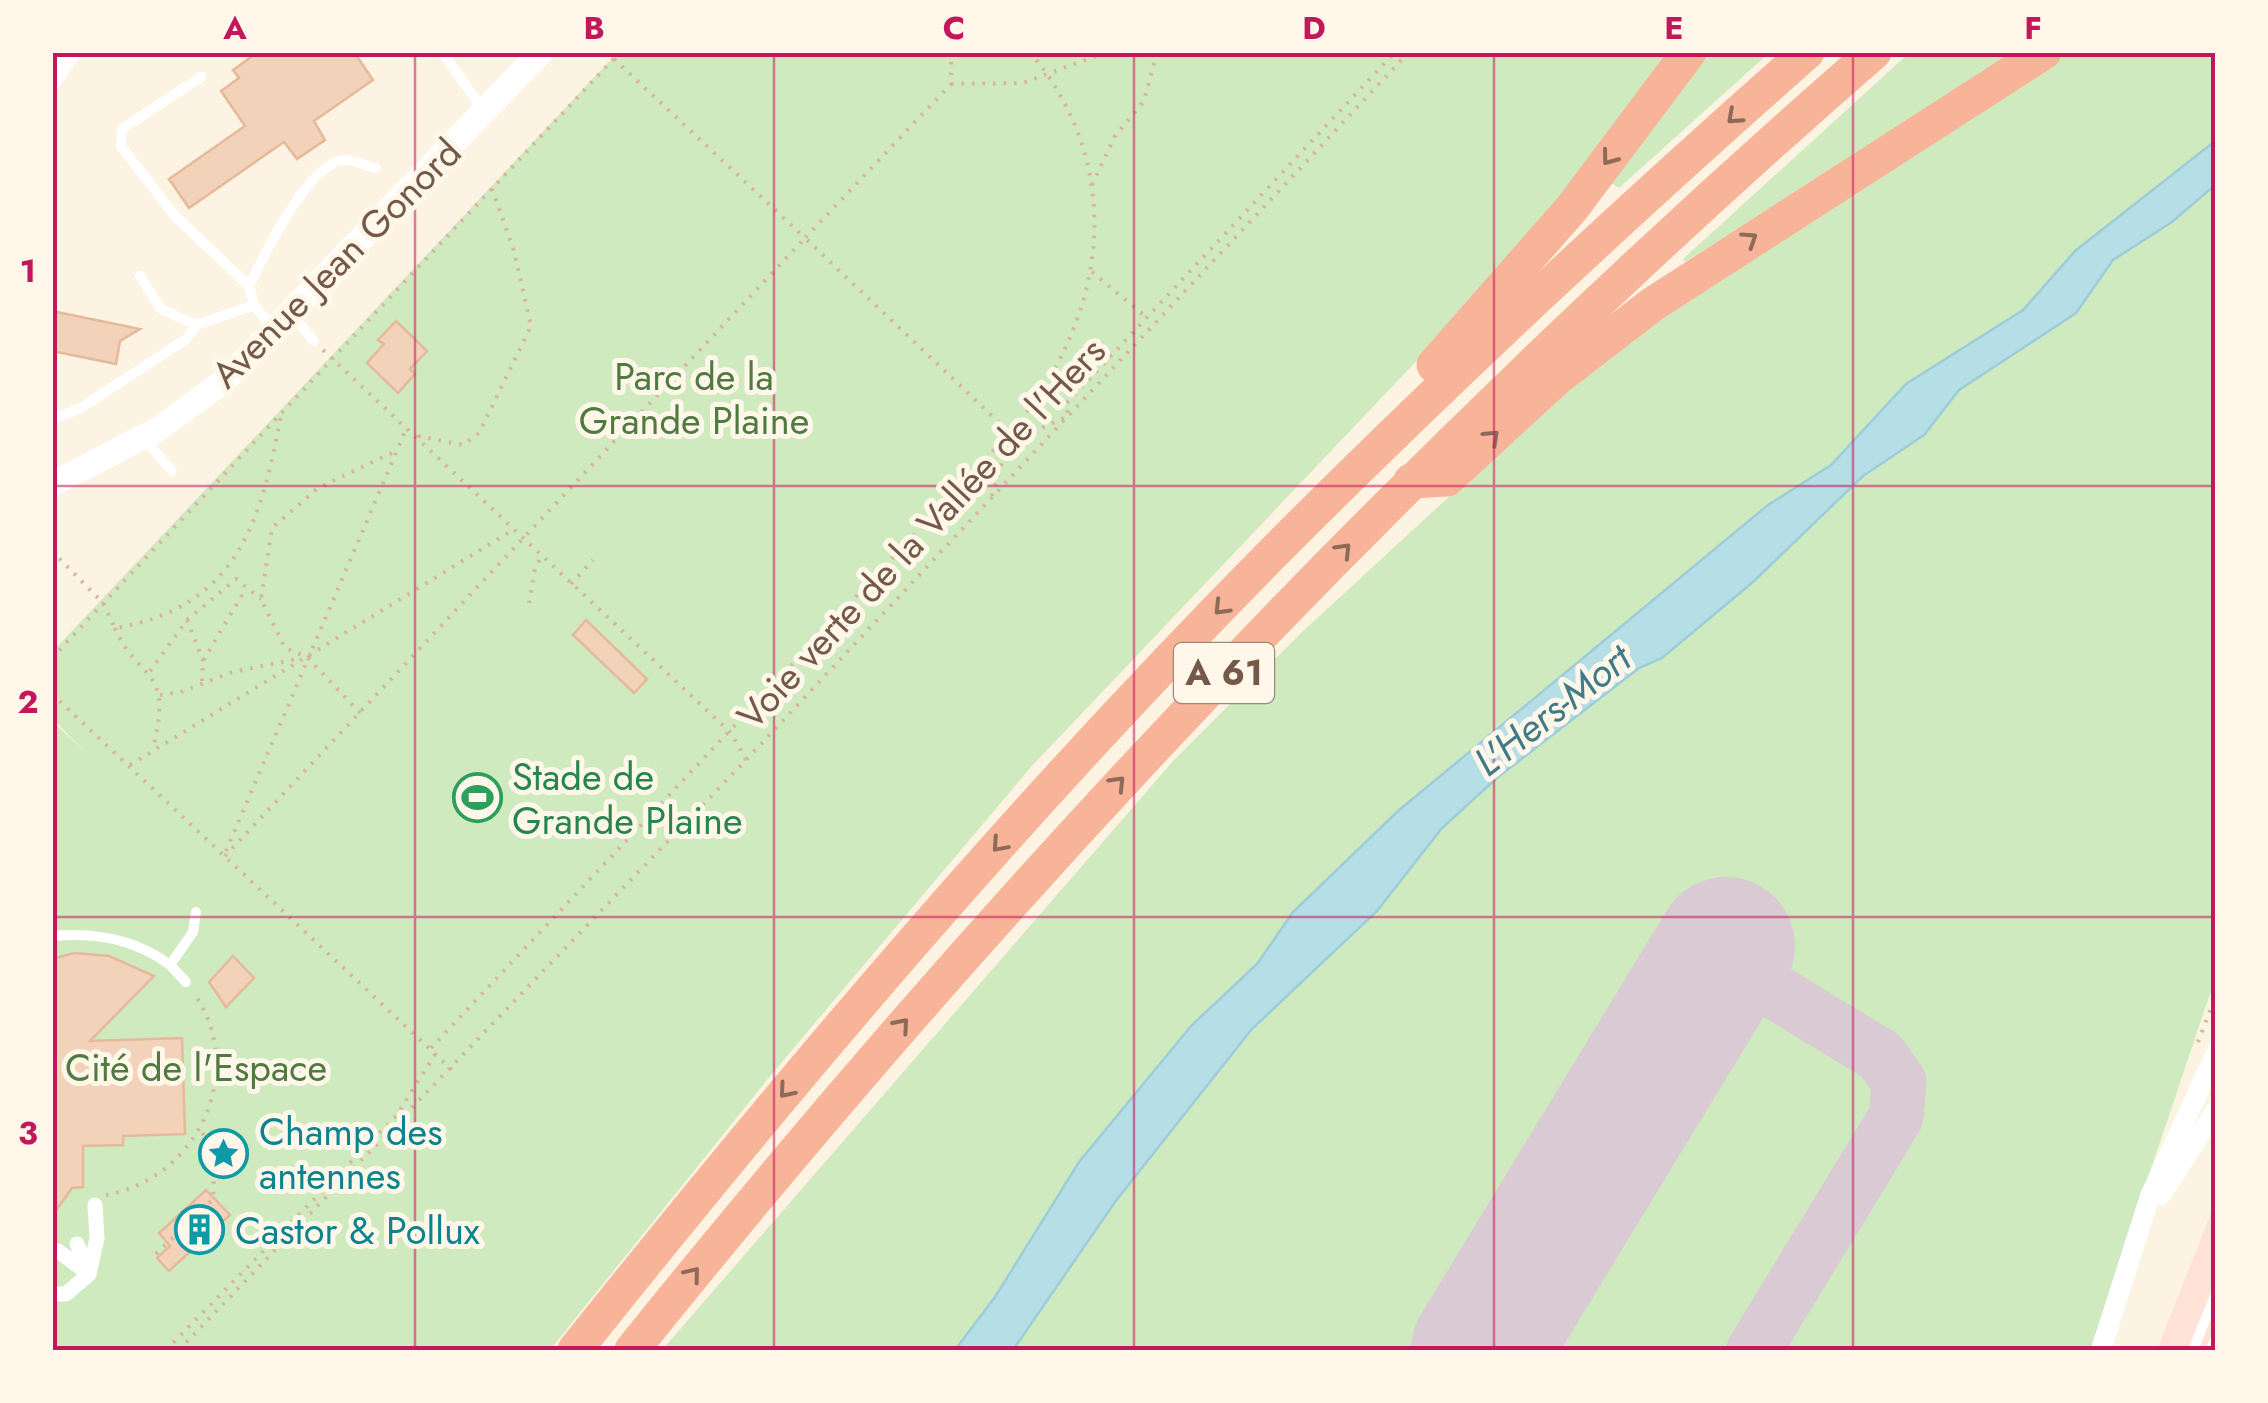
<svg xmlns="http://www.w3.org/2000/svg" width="2268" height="1403" viewBox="0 0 2268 1403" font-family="Jost,sans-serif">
<rect width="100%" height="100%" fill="#fcf3e2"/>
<polygon fill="#fde2d5" points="2215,1203 2215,1350 2157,1350"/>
<g fill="#d0eac0">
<polygon points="617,53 1673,53 1538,233 1031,767 771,1075 550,1350 53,1350 52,721 84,751 53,719 53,651"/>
<polygon points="1703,53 1769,53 1619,188 1608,181"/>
<polygon points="1909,53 2016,53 1685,262 1683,259"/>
<polygon points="2067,53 2215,53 2215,141 2075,251 2023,310 1906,384 1831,465 1768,505 1398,811 1293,912 1257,964 1191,1026 1079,1162 995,1297 955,1350 662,1350 1173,761 1301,633 1555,399 1721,274"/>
<path d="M 2215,185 L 2215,979 L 2090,1350 L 1771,1350 L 1906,1128 C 1921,1094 1914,1072 1891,1044 L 1691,921 L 1429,1350 L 1013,1350 L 1115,1202 L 1251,1030 L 1377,911 L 1442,828 L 1498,777 L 1639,668 L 1662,658 L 1753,582 L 1863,476 L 1924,435 L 1959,390 L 2076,314 L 2113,260 L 2172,222 Z"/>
<path d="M 1757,1012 C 1777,1008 1868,1056 1881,1074 C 1893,1091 1882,1110 1876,1126 L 1738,1350 L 1533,1350 L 1728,1030 Z"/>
</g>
<polygon fill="#b6dee6" stroke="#9ccdd8" stroke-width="2.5" points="2215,141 2215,185 2172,222 2113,260 2076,313 1959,390 1924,435 1863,476 1753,582 1662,658 1639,668 1498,777 1442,828 1377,911 1251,1030 1115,1202 1013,1350 955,1350 995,1297 1079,1162 1191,1026 1257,964 1293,912 1398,811 1768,505 1831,465 1906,384 2023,310 2075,251"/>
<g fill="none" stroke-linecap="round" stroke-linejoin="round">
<polyline stroke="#d9cad4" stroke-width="55" points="1694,999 1727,977 1759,982 1881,1056 1899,1082 1896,1117 1754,1350"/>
<polyline stroke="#d9cad4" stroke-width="138" points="1480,1350 1726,946"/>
</g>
<g fill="#f2d2b9" stroke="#e5b999" stroke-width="2.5">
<polygon points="258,52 354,52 373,80 314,121 325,140 297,159 284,142 189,208 169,179 245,126 221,91 239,78 233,70"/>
<polygon points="52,311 140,329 120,341 116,364 52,351"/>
<polygon points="396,321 427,351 410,369 415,374 398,393 367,363 384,344 378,340"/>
<polygon points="586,620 647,679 634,693 573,635"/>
<polygon points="74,953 109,956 154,976 90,1041 182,1038 185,1134 123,1136 123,1145 83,1146 83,1187 72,1188 52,1216 52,959"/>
<polygon points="233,956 254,978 226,1007 209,982"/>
<polygon points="206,1190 230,1215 169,1271 157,1258 170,1246 159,1233"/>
</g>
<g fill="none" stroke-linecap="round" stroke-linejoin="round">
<g stroke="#d7b59d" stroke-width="4" stroke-dasharray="2.5 8" stroke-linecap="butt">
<polyline points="614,59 805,238 951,84 951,52"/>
<polyline points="951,84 1023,83 1107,52"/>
<polyline points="1092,185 1115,136 1144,101 1157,52"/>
<polyline points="1092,272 1145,316"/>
<polyline points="323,350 731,733 746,760"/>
<polyline points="418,436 463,445 479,433 531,326 514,251 491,186"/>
<polyline points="992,496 1009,438"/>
<path d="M 52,551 L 103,603 L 115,628 C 237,608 261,522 281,415"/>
<polyline points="571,584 593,560"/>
<polyline points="529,603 535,569 541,557"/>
<polyline points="187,620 203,661"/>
<path d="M 115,628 C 139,684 174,665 153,748"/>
<polyline points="52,658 620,52"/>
<polyline points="150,671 187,620 236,579 261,599"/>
<polyline points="202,681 203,661 245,590"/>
<polyline points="52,694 452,1070"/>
<polyline points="160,695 181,692 232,672 297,659"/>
<polyline points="360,713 307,657 285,648 261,599 272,528 318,488 396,451"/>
<polyline points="130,765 513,530"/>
<polyline points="226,851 407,427"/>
<polyline points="225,856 805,238 1010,433 1022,437 1068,416 1066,404 1395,52"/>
<polyline points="52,1005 52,1006"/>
<polyline points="2198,1042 2216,995"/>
<path d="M 431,1048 L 1010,433 C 1106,320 1130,172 1030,52"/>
<path d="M 106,1195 C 197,1179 248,1072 195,995"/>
<polyline points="156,1254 213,1199 215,1149 200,1130"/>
<polyline points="166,1350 396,1116 436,1053"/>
<polyline points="179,1350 746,760 1409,52"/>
</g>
<g stroke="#fff" stroke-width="10">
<polyline points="442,52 482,108"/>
<polyline points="201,77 122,129 121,146 175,216 249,286"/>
<polyline points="140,276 161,309 197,325 254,305"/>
<polyline points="292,315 314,341"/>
<path d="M 273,328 L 254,305 L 249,286 C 263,257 309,161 345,160 C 354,160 367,166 376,168"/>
<polyline points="52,419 79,409 185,340 197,325"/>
<polyline points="144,439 172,471"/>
<path d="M 52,936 C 96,932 135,939 170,965 L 193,932 L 196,912"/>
<polyline points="170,965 186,982"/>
<polyline points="2193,1350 2216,1293"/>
<polyline points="2211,1350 2216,1338"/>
</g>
<g stroke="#fff" stroke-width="15">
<polyline points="58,1251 89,1274 97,1238 95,1205"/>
<polyline points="58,1294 66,1294 89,1274 77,1244"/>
</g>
<g stroke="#fff" stroke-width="20">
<polyline points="52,80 71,52"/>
<polyline points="2161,1195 2216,1110"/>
<polyline points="2101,1350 2150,1196 2216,1053"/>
</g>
<polyline stroke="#fff" stroke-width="25" points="52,484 157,430 224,381 541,52"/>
<g stroke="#f8b498" stroke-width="35">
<polyline points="1434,365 1572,208 1689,52"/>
<polyline points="1411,481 1447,479 1558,377 1653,304 2044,52"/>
<path d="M 575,1350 C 796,1073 1025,803 1275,551 C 1446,379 1625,213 1807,52"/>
<path d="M 632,1350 C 1008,882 1421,447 1874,52"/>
</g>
</g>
<defs><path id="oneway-chevron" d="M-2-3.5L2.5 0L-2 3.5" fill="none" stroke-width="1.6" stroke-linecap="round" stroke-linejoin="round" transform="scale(2.5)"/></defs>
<g stroke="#8e6b58">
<use href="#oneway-chevron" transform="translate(1734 117) rotate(138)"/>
<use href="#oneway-chevron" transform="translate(1609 158) rotate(127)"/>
<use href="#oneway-chevron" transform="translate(1750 239) rotate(-33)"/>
<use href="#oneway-chevron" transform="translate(1492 437) rotate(-43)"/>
<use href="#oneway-chevron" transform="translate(1344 550) rotate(-46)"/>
<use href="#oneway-chevron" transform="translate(1221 608) rotate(134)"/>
<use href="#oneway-chevron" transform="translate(1118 783) rotate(-46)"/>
<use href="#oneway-chevron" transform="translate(999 845) rotate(132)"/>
<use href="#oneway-chevron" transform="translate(902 1025) rotate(-49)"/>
<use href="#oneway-chevron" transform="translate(786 1091) rotate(130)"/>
<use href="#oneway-chevron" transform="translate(693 1274) rotate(-51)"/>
</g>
<path fill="none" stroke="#c2185b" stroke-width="2.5" stroke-opacity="0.55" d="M 415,52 L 415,1350M 774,52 L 774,1350M 1134,52 L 1134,1350M 1494,52 L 1494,1350M 1853,52 L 1853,1350M 52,486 L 2216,486M 52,917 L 2216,917"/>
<defs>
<symbol id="stadium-ring" viewBox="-11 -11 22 22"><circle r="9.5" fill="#fff7e9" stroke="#2e9e5b" stroke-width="1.5"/><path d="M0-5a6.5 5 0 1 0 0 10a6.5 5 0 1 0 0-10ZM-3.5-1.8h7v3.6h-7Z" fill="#2e9e5b"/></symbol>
<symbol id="sight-ring" viewBox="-11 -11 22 22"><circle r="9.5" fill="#fff7e9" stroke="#0f9aa8" stroke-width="1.5"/><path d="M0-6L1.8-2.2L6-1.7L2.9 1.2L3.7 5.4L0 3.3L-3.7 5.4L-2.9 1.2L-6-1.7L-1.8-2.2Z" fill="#0f9aa8"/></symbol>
<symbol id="building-ring" viewBox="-11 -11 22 22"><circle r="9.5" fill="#fff7e9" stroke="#0f9aa8" stroke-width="1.5"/><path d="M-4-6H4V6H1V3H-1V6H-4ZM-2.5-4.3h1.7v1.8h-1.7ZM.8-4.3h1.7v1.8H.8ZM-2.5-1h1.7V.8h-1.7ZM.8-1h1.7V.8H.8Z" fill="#0f9aa8"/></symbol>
</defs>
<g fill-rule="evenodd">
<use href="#stadium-ring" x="450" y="770" width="55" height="55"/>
<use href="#sight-ring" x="196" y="1126" width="55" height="55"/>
<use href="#building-ring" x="172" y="1202" width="55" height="55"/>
</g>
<g text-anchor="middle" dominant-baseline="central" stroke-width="10" stroke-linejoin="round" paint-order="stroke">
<rect fill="#fff7e9" stroke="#9e8878" stroke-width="2.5" x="1174" y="643" width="100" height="60" rx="8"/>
<g font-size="35" font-weight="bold" fill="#745948">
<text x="1224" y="673">A 61</text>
</g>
<g font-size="38" fill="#745948" stroke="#fff7e9">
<text transform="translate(336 263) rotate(-45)">Avenue Jean Gonord</text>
<text transform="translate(921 533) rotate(-47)">Voie verte de la Vallée de l'Hers</text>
</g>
<g font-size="38" fill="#4f7a40" stroke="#fff7e9">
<text x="694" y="376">Parc de la<tspan x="694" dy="44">Grande Plaine</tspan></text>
<text x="196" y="1067">Cité de l'Espace</text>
</g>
<g font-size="38" fill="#27864d" stroke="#fff7e9" text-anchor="start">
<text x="512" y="776">Stade de<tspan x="512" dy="44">Grande Plaine</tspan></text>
</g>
<g font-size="38" fill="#0d838f" stroke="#fff7e9" text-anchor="start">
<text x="259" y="1131">Champ des<tspan x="259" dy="44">antennes</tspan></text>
<text x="235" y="1230">Castor &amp; Pollux</text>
</g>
<g font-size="40" font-style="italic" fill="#417a88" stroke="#fff7e9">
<text transform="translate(1552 710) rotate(-38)">L'Hers-Mort</text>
</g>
</g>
<rect width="2268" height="1403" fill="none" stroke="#fff7e9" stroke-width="110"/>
<rect x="55" y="55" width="2158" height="1293" fill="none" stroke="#c2185b" stroke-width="4"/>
<g font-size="32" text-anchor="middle" font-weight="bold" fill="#c2185b">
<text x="235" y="39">A</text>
<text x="594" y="39">B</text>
<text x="954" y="39">C</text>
<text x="1314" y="39">D</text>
<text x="1674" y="39">E</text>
<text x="2033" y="39">F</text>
<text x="28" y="282">1</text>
<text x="28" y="713">2</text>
<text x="28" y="1144">3</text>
</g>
</svg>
